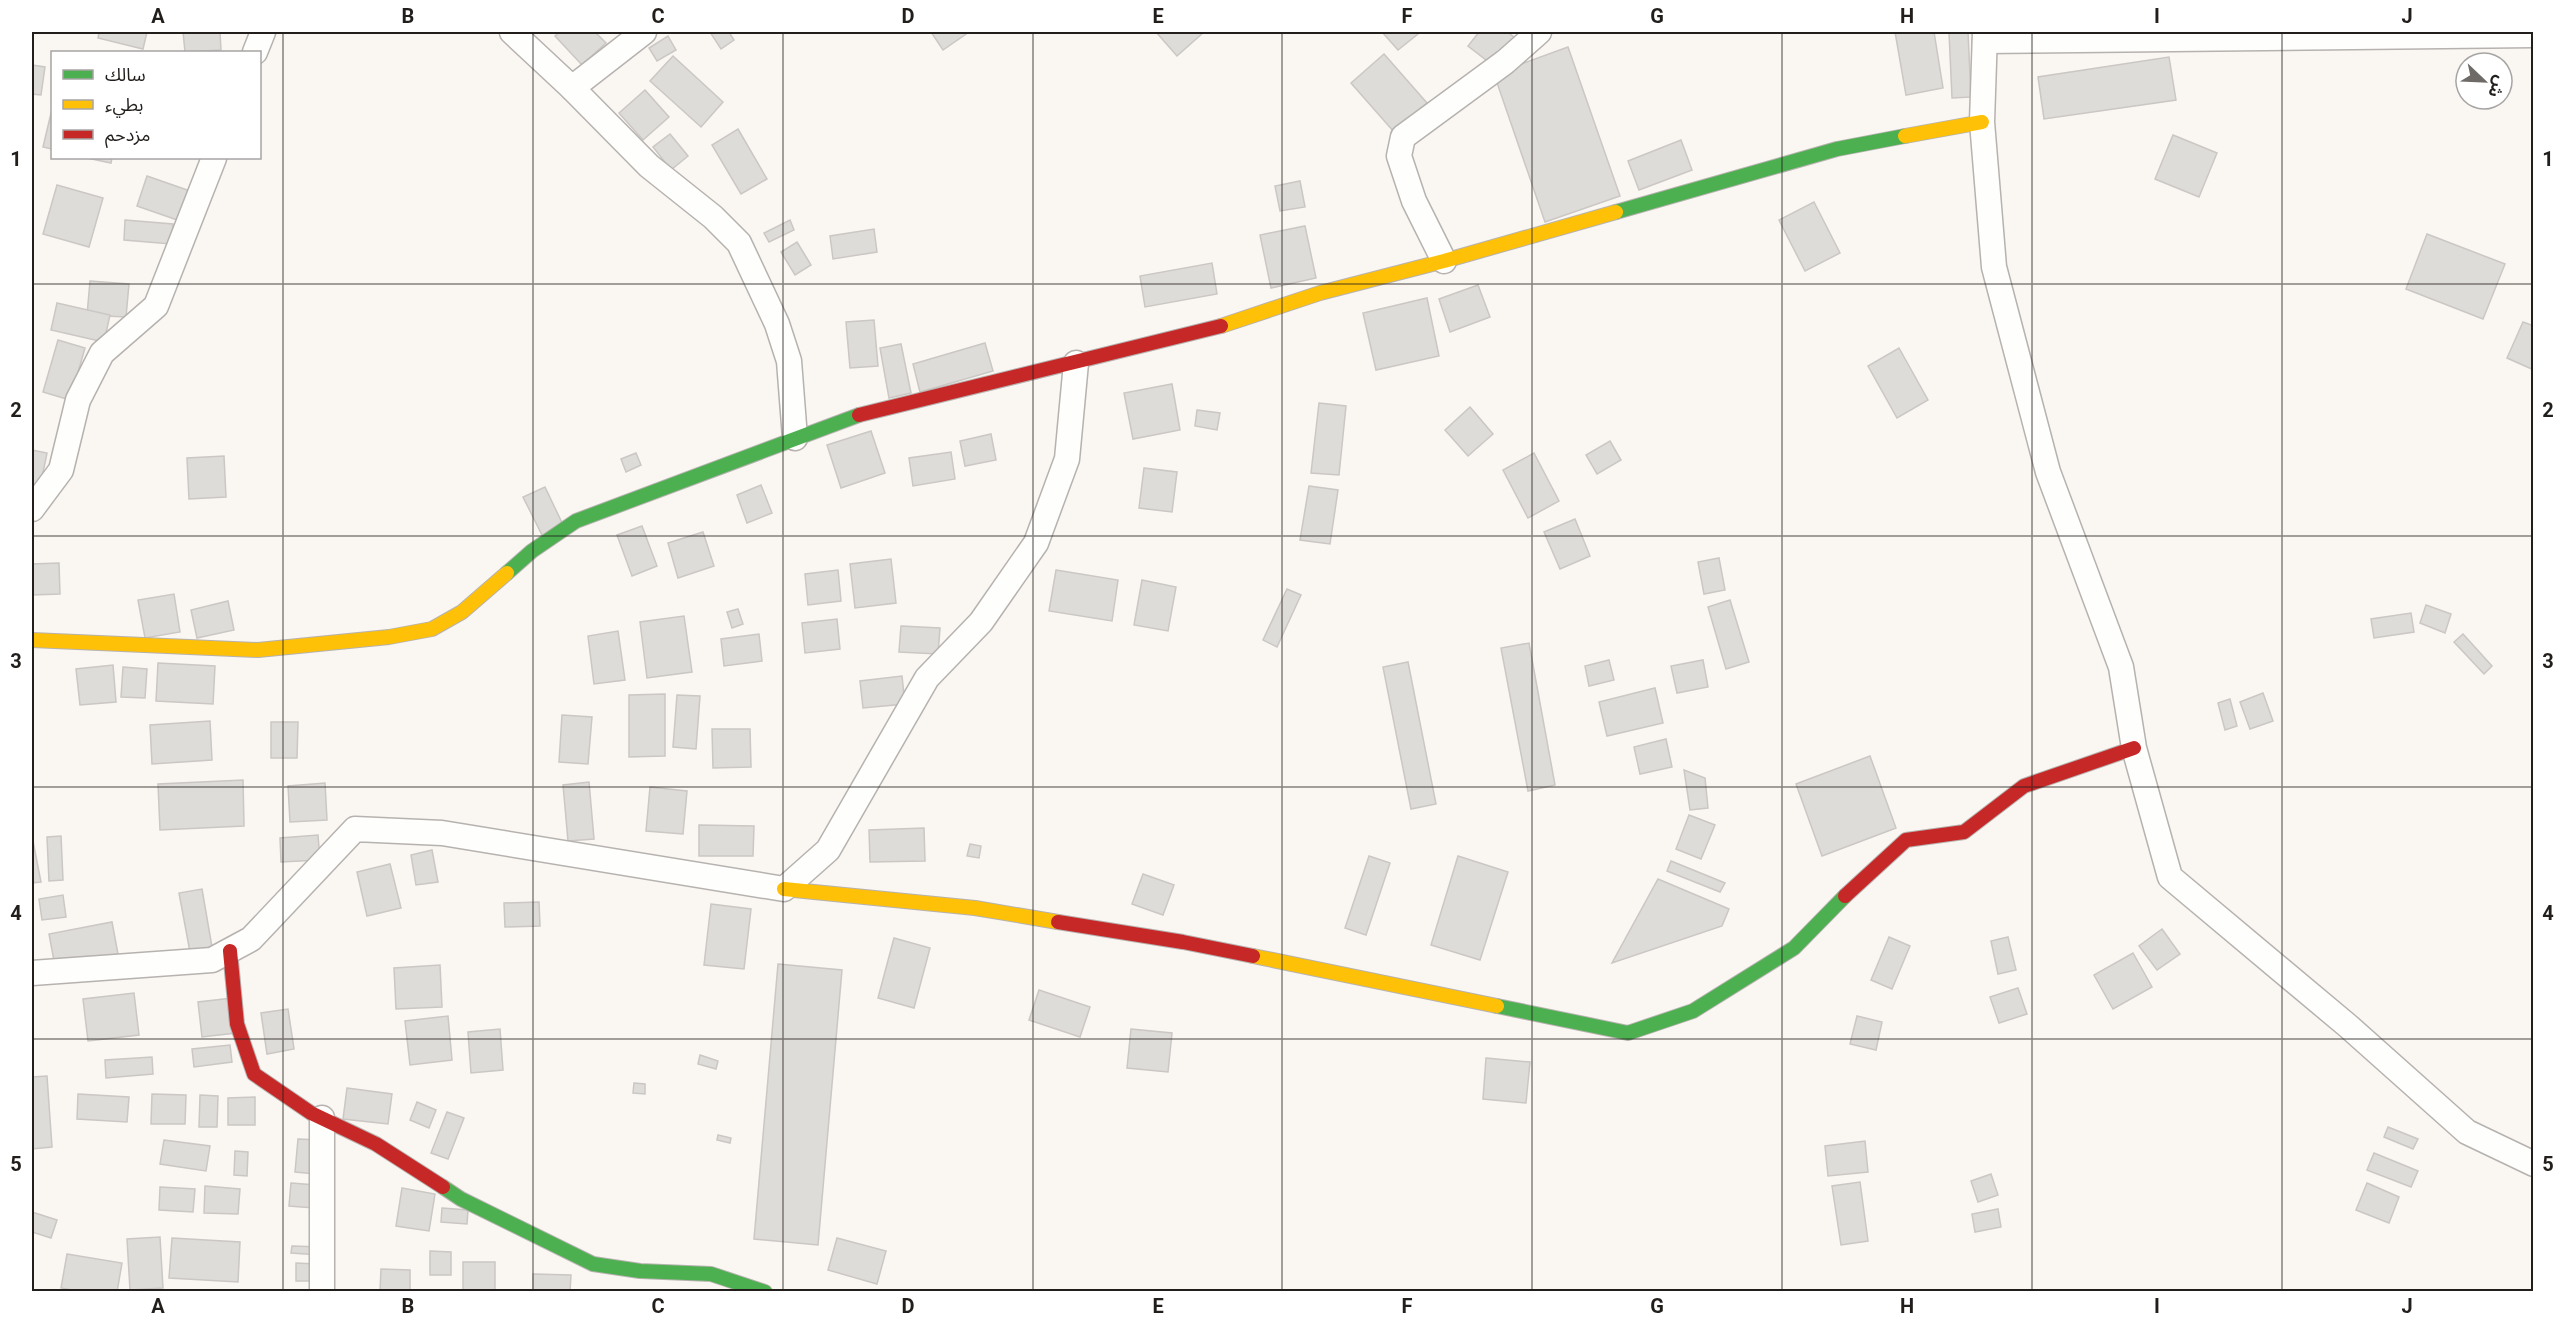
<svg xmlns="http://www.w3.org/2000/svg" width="2565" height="1323" viewBox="0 0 2565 1323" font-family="Roboto,'Noto Sans Arabic',sans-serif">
<rect width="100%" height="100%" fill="#faf6f2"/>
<g fill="#dedcd9" stroke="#cac7c4" stroke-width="1.5">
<polygon points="99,32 147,32 143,49 98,38"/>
<polygon points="183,32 220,32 221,50 185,52"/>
<polygon points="559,32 595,32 606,43 582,65 555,36"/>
<polygon points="710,32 729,32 734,40 721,49"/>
<polygon points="931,32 969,32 943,50"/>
<polygon points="1156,32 1204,32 1177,56"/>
<polygon points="1382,32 1416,32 1418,34 1398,50"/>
<polygon points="1479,32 1507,32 1521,42 1499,70 1468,46"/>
<polygon points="1895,32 1934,32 1943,88 1906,95"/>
<polygon points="1949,32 1968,32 1971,97 1952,98"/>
<polygon points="668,36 676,50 657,61 649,48"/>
<polygon points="1568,47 1620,196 1545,222 1494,74"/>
<polygon points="1384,54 1427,103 1394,132 1351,83"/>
<polygon points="673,56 723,102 701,127 650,81"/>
<polygon points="2169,57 2176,100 2044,119 2038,77"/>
<polygon points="32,65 45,67 41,95 32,94"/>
<polygon points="645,90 669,117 643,140 619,113"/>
<polygon points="52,109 52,149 43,147"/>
<polygon points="738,129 767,179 741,194 712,145"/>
<polygon points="670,134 688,156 671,170 653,147"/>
<polygon points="2173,135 2217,153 2199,197 2155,179"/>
<polygon points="1681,140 1692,170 1639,190 1628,161"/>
<polygon points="87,158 112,158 111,163"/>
<polygon points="147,176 193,192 183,222 137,206"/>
<polygon points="1300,181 1305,207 1280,211 1275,186"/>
<polygon points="57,185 103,198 89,247 43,234"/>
<polygon points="1814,202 1840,253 1805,271 1779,220"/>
<polygon points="125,220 173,224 171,244 124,240"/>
<polygon points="790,220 794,230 769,242 764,233"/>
<polygon points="1305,226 1316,278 1271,288 1260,235"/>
<polygon points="874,229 877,252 833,259 830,236"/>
<polygon points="2427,234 2505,264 2483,319 2406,289"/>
<polygon points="797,242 811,265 795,275 781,252"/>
<polygon points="1212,263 1217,294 1145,307 1140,276"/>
<polygon points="90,281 129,284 126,317 87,315"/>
<polygon points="1478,285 1490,317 1450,332 1439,299"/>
<polygon points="1427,298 1439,356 1376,370 1363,313"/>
<polygon points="57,303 110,315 104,342 51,330"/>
<polygon points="874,320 878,366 850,368 846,322"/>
<polygon points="2523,322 2534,326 2534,370 2507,358"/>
<polygon points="58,340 85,348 70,400 43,392"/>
<polygon points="985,343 993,371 920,392 913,364"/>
<polygon points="901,344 911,393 889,398 880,348"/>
<polygon points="1899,348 1928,400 1897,418 1868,366"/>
<polygon points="1172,384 1180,430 1133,439 1124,393"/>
<polygon points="1319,403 1346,406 1339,475 1311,473"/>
<polygon points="1470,407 1493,434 1468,456 1445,430"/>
<polygon points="1197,410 1220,413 1217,430 1195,426"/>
<polygon points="871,431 885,473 841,488 827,445"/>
<polygon points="991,434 996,460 965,466 960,441"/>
<polygon points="1610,441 1621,460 1597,474 1586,455"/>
<polygon points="32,450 47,453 39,492 32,490"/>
<polygon points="951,452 955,479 913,486 909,458"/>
<polygon points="636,453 641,465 626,472 621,459"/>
<polygon points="1534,453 1559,501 1528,518 1503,470"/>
<polygon points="224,456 226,497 189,499 187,458"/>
<polygon points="1144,468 1177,472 1172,512 1139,508"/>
<polygon points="761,485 772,513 747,523 737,495"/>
<polygon points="1309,486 1338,490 1330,544 1300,540"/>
<polygon points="545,487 564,527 543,537 523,497"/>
<polygon points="1575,519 1590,556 1560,569 1544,532"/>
<polygon points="642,526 657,566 632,576 617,535"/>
<polygon points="703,532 714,566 678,578 668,543"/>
<polygon points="1719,558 1725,590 1704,594 1698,562"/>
<polygon points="891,559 896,603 855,608 850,564"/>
<polygon points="59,563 60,594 32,595 32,564"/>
<polygon points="838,570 841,601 808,605 805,574"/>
<polygon points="1056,570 1118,580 1112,621 1049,611"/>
<polygon points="1142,580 1176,587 1168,631 1134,625"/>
<polygon points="1287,589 1301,595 1277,647 1263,640"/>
<polygon points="174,594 180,632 145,638 138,600"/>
<polygon points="1730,600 1749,662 1726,669 1708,607"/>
<polygon points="228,601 234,630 197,638 191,610"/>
<polygon points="2426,605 2451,614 2445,633 2420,623"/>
<polygon points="738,609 743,624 732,628 727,612"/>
<polygon points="2411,613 2414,632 2374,638 2371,619"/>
<polygon points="684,616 692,672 647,678 640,622"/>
<polygon points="837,619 840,649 805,653 802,623"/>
<polygon points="901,626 940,628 938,654 899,652"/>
<polygon points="618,631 625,680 594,684 588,636"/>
<polygon points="759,634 762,661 724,666 721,639"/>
<polygon points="2463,634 2492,666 2484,674 2454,642"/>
<polygon points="1529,643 1555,785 1528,791 1501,648"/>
<polygon points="1609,660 1614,680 1589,686 1585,666"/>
<polygon points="1703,660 1708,687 1677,693 1671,666"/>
<polygon points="1408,662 1436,804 1411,809 1383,667"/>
<polygon points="158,663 215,666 213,704 156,701"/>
<polygon points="113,665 116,702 80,705 76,669"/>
<polygon points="123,667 147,669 145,698 121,697"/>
<polygon points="902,676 905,704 863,708 860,681"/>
<polygon points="1655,688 1663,723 1607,736 1599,702"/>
<polygon points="2263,693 2273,721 2250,729 2240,702"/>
<polygon points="665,694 665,756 629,757 629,695"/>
<polygon points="677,695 700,696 696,749 673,747"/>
<polygon points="2230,699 2237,726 2225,730 2218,703"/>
<polygon points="562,715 592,717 588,764 559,762"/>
<polygon points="210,721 212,760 152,764 150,725"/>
<polygon points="271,722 298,722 297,758 271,758"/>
<polygon points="712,729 750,729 751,767 713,768"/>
<polygon points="1666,739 1672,767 1640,774 1634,747"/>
<polygon points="1870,756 1896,828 1822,856 1796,784"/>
<polygon points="1684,770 1705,778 1708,808 1690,810"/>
<polygon points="243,780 244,826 160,830 158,784"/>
<polygon points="589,782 594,839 568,841 563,785"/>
<polygon points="325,783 327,820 290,822 288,786"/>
<polygon points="650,787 687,791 683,834 646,831"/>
<polygon points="1689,815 1715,825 1701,859 1676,849"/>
<polygon points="699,825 754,826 753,856 699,856"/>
<polygon points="924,828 925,861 870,862 869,830"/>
<polygon points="318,835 320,860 281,862 280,838"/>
<polygon points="32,836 41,882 32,883"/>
<polygon points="61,836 63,880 49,881 47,837"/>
<polygon points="970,844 981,846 979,858 967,856"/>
<polygon points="432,850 438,882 416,885 411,855"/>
<polygon points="1369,856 1390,863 1366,935 1345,928"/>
<polygon points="1458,856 1508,872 1480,960 1431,945"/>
<polygon points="1671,861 1725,883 1720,892 1667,871"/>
<polygon points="390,864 401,908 367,916 357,872"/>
<polygon points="1143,874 1174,885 1163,915 1132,904"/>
<polygon points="1658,879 1729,909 1722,926 1612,963"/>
<polygon points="202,889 212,947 190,952 179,893"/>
<polygon points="63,895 66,917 42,920 39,899"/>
<polygon points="539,902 540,926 505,927 504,903"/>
<polygon points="711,904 751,909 744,969 704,965"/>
<polygon points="112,922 118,954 55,966 49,934"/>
<polygon points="2162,929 2180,954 2157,970 2139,946"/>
<polygon points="1889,937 1910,946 1892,989 1871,980"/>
<polygon points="2008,937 2016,970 1998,974 1991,941"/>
<polygon points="894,938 930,948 914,1008 878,998"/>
<polygon points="2133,953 2152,987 2113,1009 2094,975"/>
<polygon points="778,964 842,970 818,1245 754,1239"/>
<polygon points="440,965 442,1007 396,1009 394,968"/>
<polygon points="2018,988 2027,1014 1999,1023 1990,997"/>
<polygon points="1039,990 1090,1007 1080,1037 1029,1020"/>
<polygon points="134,993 139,1035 88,1041 83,999"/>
<polygon points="232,998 236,1033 202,1037 198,1002"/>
<polygon points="288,1009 294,1049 267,1054 261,1013"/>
<polygon points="448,1016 452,1060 410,1065 405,1021"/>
<polygon points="1857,1016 1882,1022 1876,1050 1850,1044"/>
<polygon points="500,1029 503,1070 471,1073 468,1032"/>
<polygon points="1131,1029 1172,1033 1168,1072 1127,1068"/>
<polygon points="230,1045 232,1062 194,1067 192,1049"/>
<polygon points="700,1055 718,1061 716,1069 698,1064"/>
<polygon points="152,1057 153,1074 106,1078 105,1060"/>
<polygon points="1486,1058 1530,1062 1526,1103 1483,1099"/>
<polygon points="47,1076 52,1147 32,1149 32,1077"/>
<polygon points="634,1083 645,1084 645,1094 633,1093"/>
<polygon points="347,1088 392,1094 388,1124 343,1119"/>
<polygon points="78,1094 129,1097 127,1122 77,1119"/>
<polygon points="152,1094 186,1095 185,1124 151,1124"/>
<polygon points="200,1095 218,1096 217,1127 199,1127"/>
<polygon points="255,1097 255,1125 228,1125 228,1098"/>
<polygon points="417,1102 436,1110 429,1128 410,1120"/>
<polygon points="447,1112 464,1118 448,1159 431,1153"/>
<polygon points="2388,1127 2418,1139 2413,1149 2384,1137"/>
<polygon points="718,1135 731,1138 730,1143 717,1140"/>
<polygon points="298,1139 319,1140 316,1174 295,1172"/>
<polygon points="164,1140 210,1146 206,1171 160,1164"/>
<polygon points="1865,1141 1868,1172 1828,1176 1825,1146"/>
<polygon points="235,1151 248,1152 247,1176 234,1175"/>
<polygon points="2374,1153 2418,1171 2411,1187 2367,1170"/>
<polygon points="1991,1174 1998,1195 1978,1202 1971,1181"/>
<polygon points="1860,1182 1868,1241 1841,1245 1832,1186"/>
<polygon points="291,1183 316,1185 314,1208 289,1206"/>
<polygon points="2367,1183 2399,1197 2389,1223 2356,1210"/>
<polygon points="205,1186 240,1189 238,1214 204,1213"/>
<polygon points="160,1187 195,1189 193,1212 159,1210"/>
<polygon points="402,1188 435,1194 429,1231 396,1226"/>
<polygon points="442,1208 468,1210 467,1224 441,1222"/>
<polygon points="1998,1209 2001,1227 1975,1232 1972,1214"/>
<polygon points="32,1212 57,1220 51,1238 32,1232"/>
<polygon points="160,1237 163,1288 130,1290 127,1239"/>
<polygon points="172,1238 240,1242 238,1282 169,1278"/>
<polygon points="837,1238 886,1251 877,1284 828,1270"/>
<polygon points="292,1246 321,1247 321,1255 291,1253"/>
<polygon points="430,1251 451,1252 451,1275 430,1275"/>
<polygon points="67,1254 122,1263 117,1292 83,1292 61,1288"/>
<rect x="463" y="1262" width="32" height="28"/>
<polygon points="296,1263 315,1264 315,1281 296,1281"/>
<polygon points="381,1269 410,1270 410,1292 380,1292"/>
<polygon points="533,1274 571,1275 570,1292 533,1292"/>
</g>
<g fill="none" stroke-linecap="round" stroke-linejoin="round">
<defs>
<g id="street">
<polyline points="512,32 572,88 649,166 713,217 739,243 777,324 789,361 795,438"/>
<polyline points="1985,32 1982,122 1994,267 2048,472 2121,667 2134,748 2170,877 2348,1026 2467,1132 2534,1164"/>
<polyline points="1985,41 2534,35"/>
<polyline points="255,52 263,32"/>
<polyline points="572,88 644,32"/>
<polyline points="1444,261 1414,201 1399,156 1403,137 1505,62 1539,32"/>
<polyline points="32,509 61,470 78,400 102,353 156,306 214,158"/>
<polyline points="32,973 212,960 251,939 355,829 442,833 784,889 828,850 927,678 981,622 1036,543 1067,459 1076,363"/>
<polyline points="322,1292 322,1118"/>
</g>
<g id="fast">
<polyline points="1616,212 1837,149 1905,136"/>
<polyline points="507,573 532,551 576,521 859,415"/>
<polyline points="1497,1006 1628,1033 1693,1011 1794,948 1845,896"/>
<polyline points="443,1187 461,1199 593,1264 640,1271 711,1274 765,1292"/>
</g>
<g id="slow">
<polyline points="1905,136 1982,122"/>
<polyline points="1221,326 1320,293 1444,261 1616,212"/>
<polyline points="32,640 258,650 389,637 432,629 462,612 507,573"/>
<polyline points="784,889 975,908 1058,922"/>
<polyline points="1253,956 1497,1006"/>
</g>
<g id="jam">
<polyline points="859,415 1221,326"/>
<polyline points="1845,896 1906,840 1964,832 2024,786 2134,748"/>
<polyline points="1058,922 1183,942 1253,956"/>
<polyline points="230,951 237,1024 254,1074 311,1113 376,1144 443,1187"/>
</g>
</defs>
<use href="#street" stroke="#b6b2af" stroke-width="27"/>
<use href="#fast" stroke="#b6b2af" stroke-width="16"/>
<use href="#slow" stroke="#b6b2af" stroke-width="16"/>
<use href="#jam" stroke="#b6b2af" stroke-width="16"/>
<use href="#street" stroke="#fefefd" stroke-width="24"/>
<use href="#fast" stroke="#4caf50" stroke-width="14"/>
<use href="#slow" stroke="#ffc107" stroke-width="14"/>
<use href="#jam" stroke="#c62828" stroke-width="14"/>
</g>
<path fill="none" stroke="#221e1c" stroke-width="1.5" stroke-opacity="0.55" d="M 283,32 L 283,1292M 533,32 L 533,1292M 783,32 L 783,1292M 1033,32 L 1033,1292M 1282,32 L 1282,1292M 1532,32 L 1532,1292M 1782,32 L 1782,1292M 2032,32 L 2032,1292M 2282,32 L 2282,1292M 32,284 L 2534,284M 32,536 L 2534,536M 32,787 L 2534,787M 32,1039 L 2534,1039"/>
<rect width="2565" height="1323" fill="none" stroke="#ffffff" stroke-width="66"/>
<rect x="51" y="51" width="210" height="108" fill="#ffffff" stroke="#a7a5a4" stroke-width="1.5"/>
<rect x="63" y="70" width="30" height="9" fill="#4caf50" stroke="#a7a5a4" stroke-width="1.5"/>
<text x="105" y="81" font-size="18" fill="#221e1c">سالك</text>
<rect x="63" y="100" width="30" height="9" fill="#ffc107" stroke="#a7a5a4" stroke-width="1.5"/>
<text x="105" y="111" font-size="18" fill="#221e1c">بطيء</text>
<rect x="63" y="130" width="30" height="9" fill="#c62828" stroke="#a7a5a4" stroke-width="1.5"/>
<text x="105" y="141" font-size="18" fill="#221e1c">مزدحم</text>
<g transform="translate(2484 81) rotate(113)"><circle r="28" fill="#ffffff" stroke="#a7a5a4" stroke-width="1.5"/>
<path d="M0-4.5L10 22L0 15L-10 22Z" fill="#6e6a67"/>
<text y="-9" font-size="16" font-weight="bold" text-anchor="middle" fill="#221e1c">ش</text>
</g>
<rect x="33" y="33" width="2499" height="1257" fill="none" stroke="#221e1c" stroke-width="2"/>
<g font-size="20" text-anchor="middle" font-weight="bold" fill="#221e1c">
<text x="158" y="23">A</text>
<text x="408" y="23">B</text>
<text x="658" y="23">C</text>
<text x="908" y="23">D</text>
<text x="1158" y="23">E</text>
<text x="1407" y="23">F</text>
<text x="1657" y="23">G</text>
<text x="1907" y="23">H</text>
<text x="2157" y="23">I</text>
<text x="2407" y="23">J</text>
<text x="16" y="166">1</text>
<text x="2548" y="166">1</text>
<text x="16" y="417">2</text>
<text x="2548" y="417">2</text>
<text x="16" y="668">3</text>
<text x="2548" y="668">3</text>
<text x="16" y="920">4</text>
<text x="2548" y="920">4</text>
<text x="16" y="1171">5</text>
<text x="2548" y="1171">5</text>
<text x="158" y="1313">A</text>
<text x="408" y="1313">B</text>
<text x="658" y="1313">C</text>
<text x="908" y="1313">D</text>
<text x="1158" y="1313">E</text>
<text x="1407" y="1313">F</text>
<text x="1657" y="1313">G</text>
<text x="1907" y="1313">H</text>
<text x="2157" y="1313">I</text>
<text x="2407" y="1313">J</text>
</g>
</svg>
